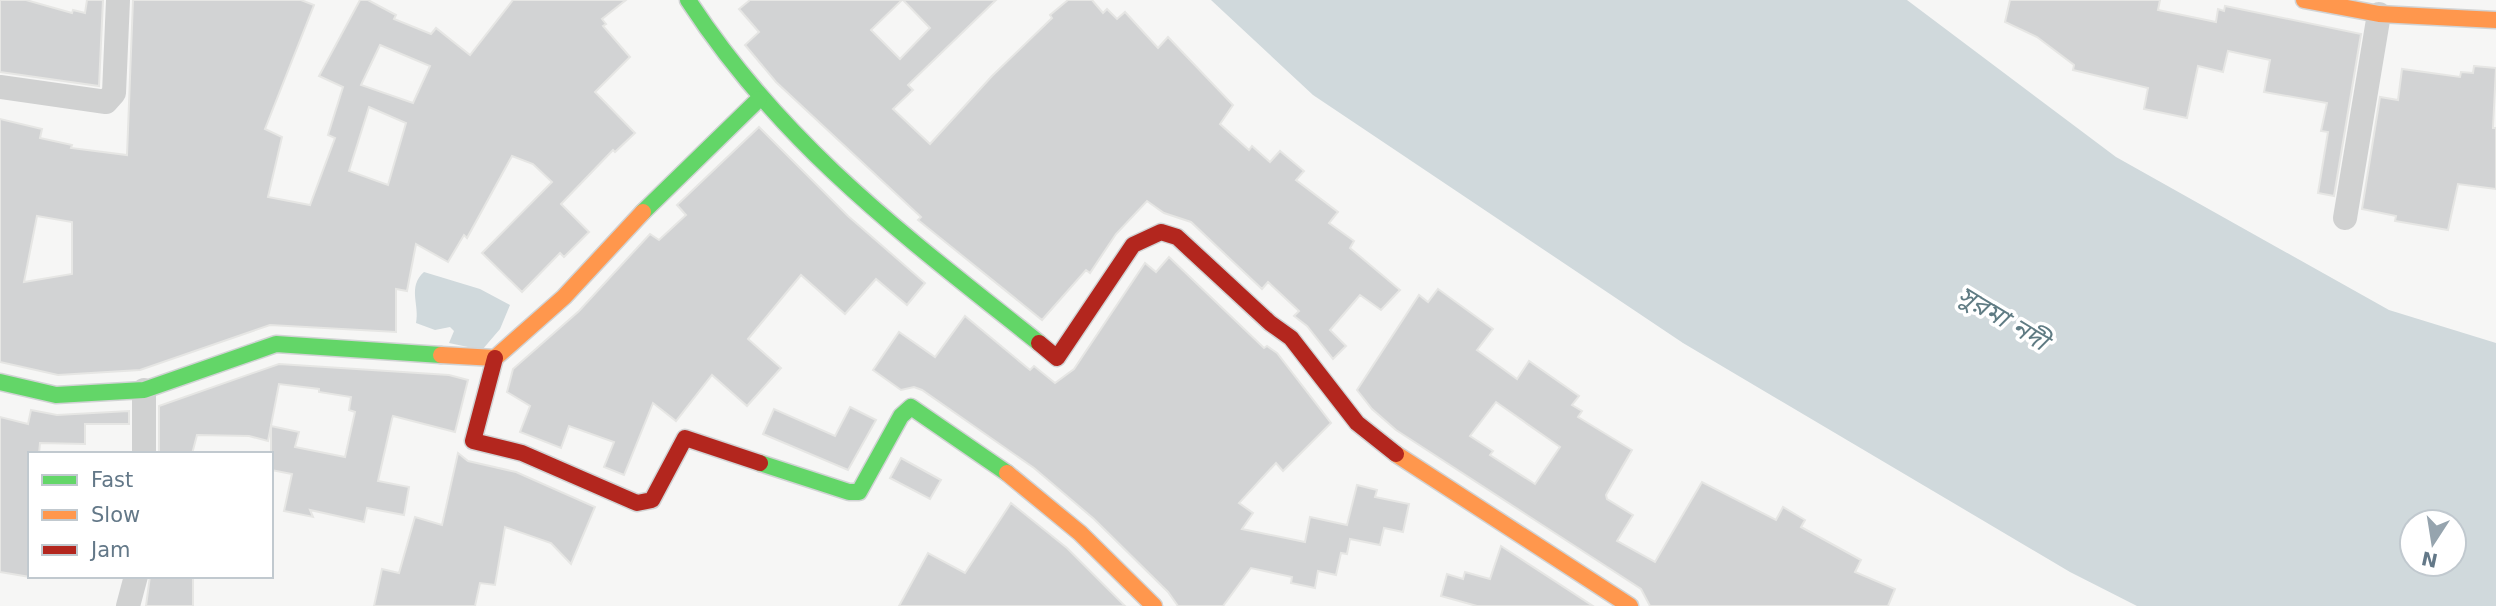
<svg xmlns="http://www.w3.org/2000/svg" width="2496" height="606" viewBox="0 0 2496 606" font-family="'DejaVu Sans','Noto Sans Bengali',sans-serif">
<rect width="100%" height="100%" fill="#f6f6f5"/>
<g fill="#d0d9dc" fill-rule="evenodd">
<path d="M 1211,0 L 1907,0 L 2116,157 L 2389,310 L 2496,343 L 2496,606 L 2137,606 L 2070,572 L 1683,343 L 1313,95 ZM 2412,522 L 2454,522 L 2454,564 L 2412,564 Z"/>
<path d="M 424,272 L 480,289 L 510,305 L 500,329 L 482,350 L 449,343 L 454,331 L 450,327 L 435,330 L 416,323 C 420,305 407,287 424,272 Z"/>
</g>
<g fill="#d2d3d4" stroke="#e6e6e4" stroke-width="2" fill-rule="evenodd">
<polygon points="0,0 26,0 72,13 73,10 85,13 87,0 103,0 99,86 0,72"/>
<path d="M 133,0 L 301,0 L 314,5 L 265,129 L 282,137 L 268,197 L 310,205 L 335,138 L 328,135 L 343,87 L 319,76 L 360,0 L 368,0 L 396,15 L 394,19 L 431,34 L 436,28 L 470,55 L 513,0 L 626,0 L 602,19 L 606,24 L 603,26 L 630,57 L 595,92 L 635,133 L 615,152 L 613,150 L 561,204 L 589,232 L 564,257 L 560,253 L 522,292 L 482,253 L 552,182 L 533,164 L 512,156 L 467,238 L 464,235 L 448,262 L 416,244 L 407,291 L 396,289 L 396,332 L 270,325 L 140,370 L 58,375 L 0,362 L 0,119 L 42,129 L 40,138 L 72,145 L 71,148 L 127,155 ZM 380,45 L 430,66 L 413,103 L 361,85 ZM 369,107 L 406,123 L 388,185 L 349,171 ZM 37,216 L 72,222 L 72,274 L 24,282 Z"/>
<polygon points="750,0 902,0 871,30 900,59 930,28 903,0 996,0 908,85 913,90 893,109 930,144 992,76 1052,18 1050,15 1068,0 1092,0 1103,13 1107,9 1117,19 1125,12 1158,48 1168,37 1233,105 1220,124 1249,150 1252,146 1270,162 1280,151 1304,171 1296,180 1338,212 1329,223 1354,241 1350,248 1400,290 1381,310 1360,295 1330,330 1346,346 1333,359 1307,326 1294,316 1299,311 1268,282 1262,289 1191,222 1164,213 1147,201 1116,234 1090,273 1086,270 1042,320 918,220 921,217 776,82 745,45 759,32 739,9"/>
<polygon points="2010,0 2160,0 2158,10 2216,22 2218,9 2224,11 2225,6 2361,34 2334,196 2318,193 2328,132 2321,131 2327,103 2264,92 2270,60 2228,51 2223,72 2198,66 2187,118 2144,109 2148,88 2073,70 2074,65 2037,37 2005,22"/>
<polygon points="2474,66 2496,68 2493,128 2496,128 2496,189 2458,184 2448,230 2395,221 2396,216 2362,209 2380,97 2398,100 2402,69 2460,77 2461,72 2473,73"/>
<polygon points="759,127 848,216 925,283 907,305 876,279 845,314 801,275 748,339 781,368 747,406 712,375 676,421 653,403 624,475 604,467 614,442 569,426 561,448 520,432 530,406 507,392 513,369 579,311 650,234 659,240 686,215 677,205"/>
<polygon points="1169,257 1264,348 1267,346 1277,353 1331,423 1283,471 1276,463 1239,503 1253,513 1242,529 1305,542 1310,517 1347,525 1357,485 1377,490 1375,497 1409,504 1403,532 1384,528 1380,545 1350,539 1347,554 1341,553 1336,575 1318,571 1315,588 1291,583 1292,577 1251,568 1223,606 1178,606 1168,592 1094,519 1034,468 922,390 914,387 901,390 873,370 899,332 935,357 965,316 1030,370 1034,366 1055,383 1074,369 1145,263 1156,272"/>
<path d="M 1438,289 L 1493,329 L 1477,350 L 1517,379 L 1529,361 L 1579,396 L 1572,405 L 1582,411 L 1578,417 L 1632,450 L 1606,495 L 1607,499 L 1633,515 L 1617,541 L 1655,562 L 1702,482 L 1776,520 L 1783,507 L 1805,520 L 1801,527 L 1861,560 L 1855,572 L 1895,589 L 1888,606 L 1650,606 L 1641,589 L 1396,430 L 1372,409 L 1357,390 L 1419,295 L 1428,302 ZM 1496,402 L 1560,447 L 1535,484 L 1490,455 L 1493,451 L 1470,436 Z"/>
<polygon points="279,364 449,375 468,380 455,432 393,416 392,419 378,481 409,487 404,515 367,508 364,522 310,510 313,517 284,511 292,474 271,470 271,426 299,432 295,447 345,457 355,412 349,410 351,397 319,392 319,389 279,384 268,441 249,436 197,435 192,454 159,454 159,406"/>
<polygon points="850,407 876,420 848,470 763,434 774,409 835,436"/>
<polygon points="31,410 57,415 129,411 129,424 85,424 85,444 40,443 39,454 30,454 30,577 0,572 0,417 28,424"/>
<polygon points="458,453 468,461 516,472 595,507 571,564 551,543 505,527 495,585 480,583 475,606 374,606 382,569 399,573 415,517 442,525"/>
<polygon points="901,458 941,480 930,499 890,478"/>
<polygon points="1011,503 1067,548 1125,606 899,606 928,553 965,573"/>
<polygon points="1501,546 1593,606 1477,606 1441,596 1447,574 1463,579 1465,572 1490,579"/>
<polygon points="150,576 193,576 193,606 146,606"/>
</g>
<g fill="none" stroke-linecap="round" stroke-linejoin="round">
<defs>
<g id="fast">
<path d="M 688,0 C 783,146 905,236 1039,343"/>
<polyline points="643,212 759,99"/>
<polyline points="0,382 56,395 144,390 276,344 441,355"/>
<polyline points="760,463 849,492 859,492 901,416 911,407 1007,473"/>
</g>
<g id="slow">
<polyline points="2304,0 2379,14 2496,20"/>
<polyline points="441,355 495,358 564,297 643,212"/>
<polyline points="1396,454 1630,606"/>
<polyline points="1007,473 1080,533 1154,606"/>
</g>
<g id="jam">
<polyline points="1039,343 1057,358 1133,245 1161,232 1177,237 1270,323 1291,338 1357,423 1396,454"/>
<polyline points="495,358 473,441 522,453 637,503 652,500 685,438 760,463"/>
</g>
</defs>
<use href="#fast" stroke="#d1d3d4" stroke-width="19"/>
<use href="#slow" stroke="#d1d3d4" stroke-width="19"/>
<use href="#jam" stroke="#d1d3d4" stroke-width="19"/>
<g stroke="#d0d1d1" stroke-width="24">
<polyline points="0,87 106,102 114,93 118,0"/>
<polyline points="2345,218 2379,14"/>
<polyline points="144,454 144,390"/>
<polyline points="128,606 136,576"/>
</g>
<use href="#fast" stroke="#63d668" stroke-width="16"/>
<use href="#slow" stroke="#ff974d" stroke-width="16"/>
<use href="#jam" stroke="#b3261e" stroke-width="16"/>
</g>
<g text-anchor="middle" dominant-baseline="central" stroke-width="7" stroke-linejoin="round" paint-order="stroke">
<g font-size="26" font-style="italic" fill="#5f7b83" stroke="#fff">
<text transform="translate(2003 318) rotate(31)">সুরমা নদী</text>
</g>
</g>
<rect x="28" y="452" width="245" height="126" fill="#ffffff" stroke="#c1c9cf" stroke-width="2"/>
<rect x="42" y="475" width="35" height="10" fill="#63d668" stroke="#c1c9cf" stroke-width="2"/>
<text x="91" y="487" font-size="21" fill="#637888">Fast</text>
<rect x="42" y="510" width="35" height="10" fill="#ff974d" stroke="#c1c9cf" stroke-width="2"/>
<text x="91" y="522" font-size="21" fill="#637888">Slow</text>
<rect x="42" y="545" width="35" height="10" fill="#b3261e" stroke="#c1c9cf" stroke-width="2"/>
<text x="91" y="557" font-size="21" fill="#637888">Jam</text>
<g transform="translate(2433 543) rotate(192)"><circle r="33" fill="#ffffff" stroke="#c1c9cf" stroke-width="2"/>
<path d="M0-5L12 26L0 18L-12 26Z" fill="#96a4ae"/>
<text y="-10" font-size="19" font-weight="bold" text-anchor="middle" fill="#637888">N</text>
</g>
</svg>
